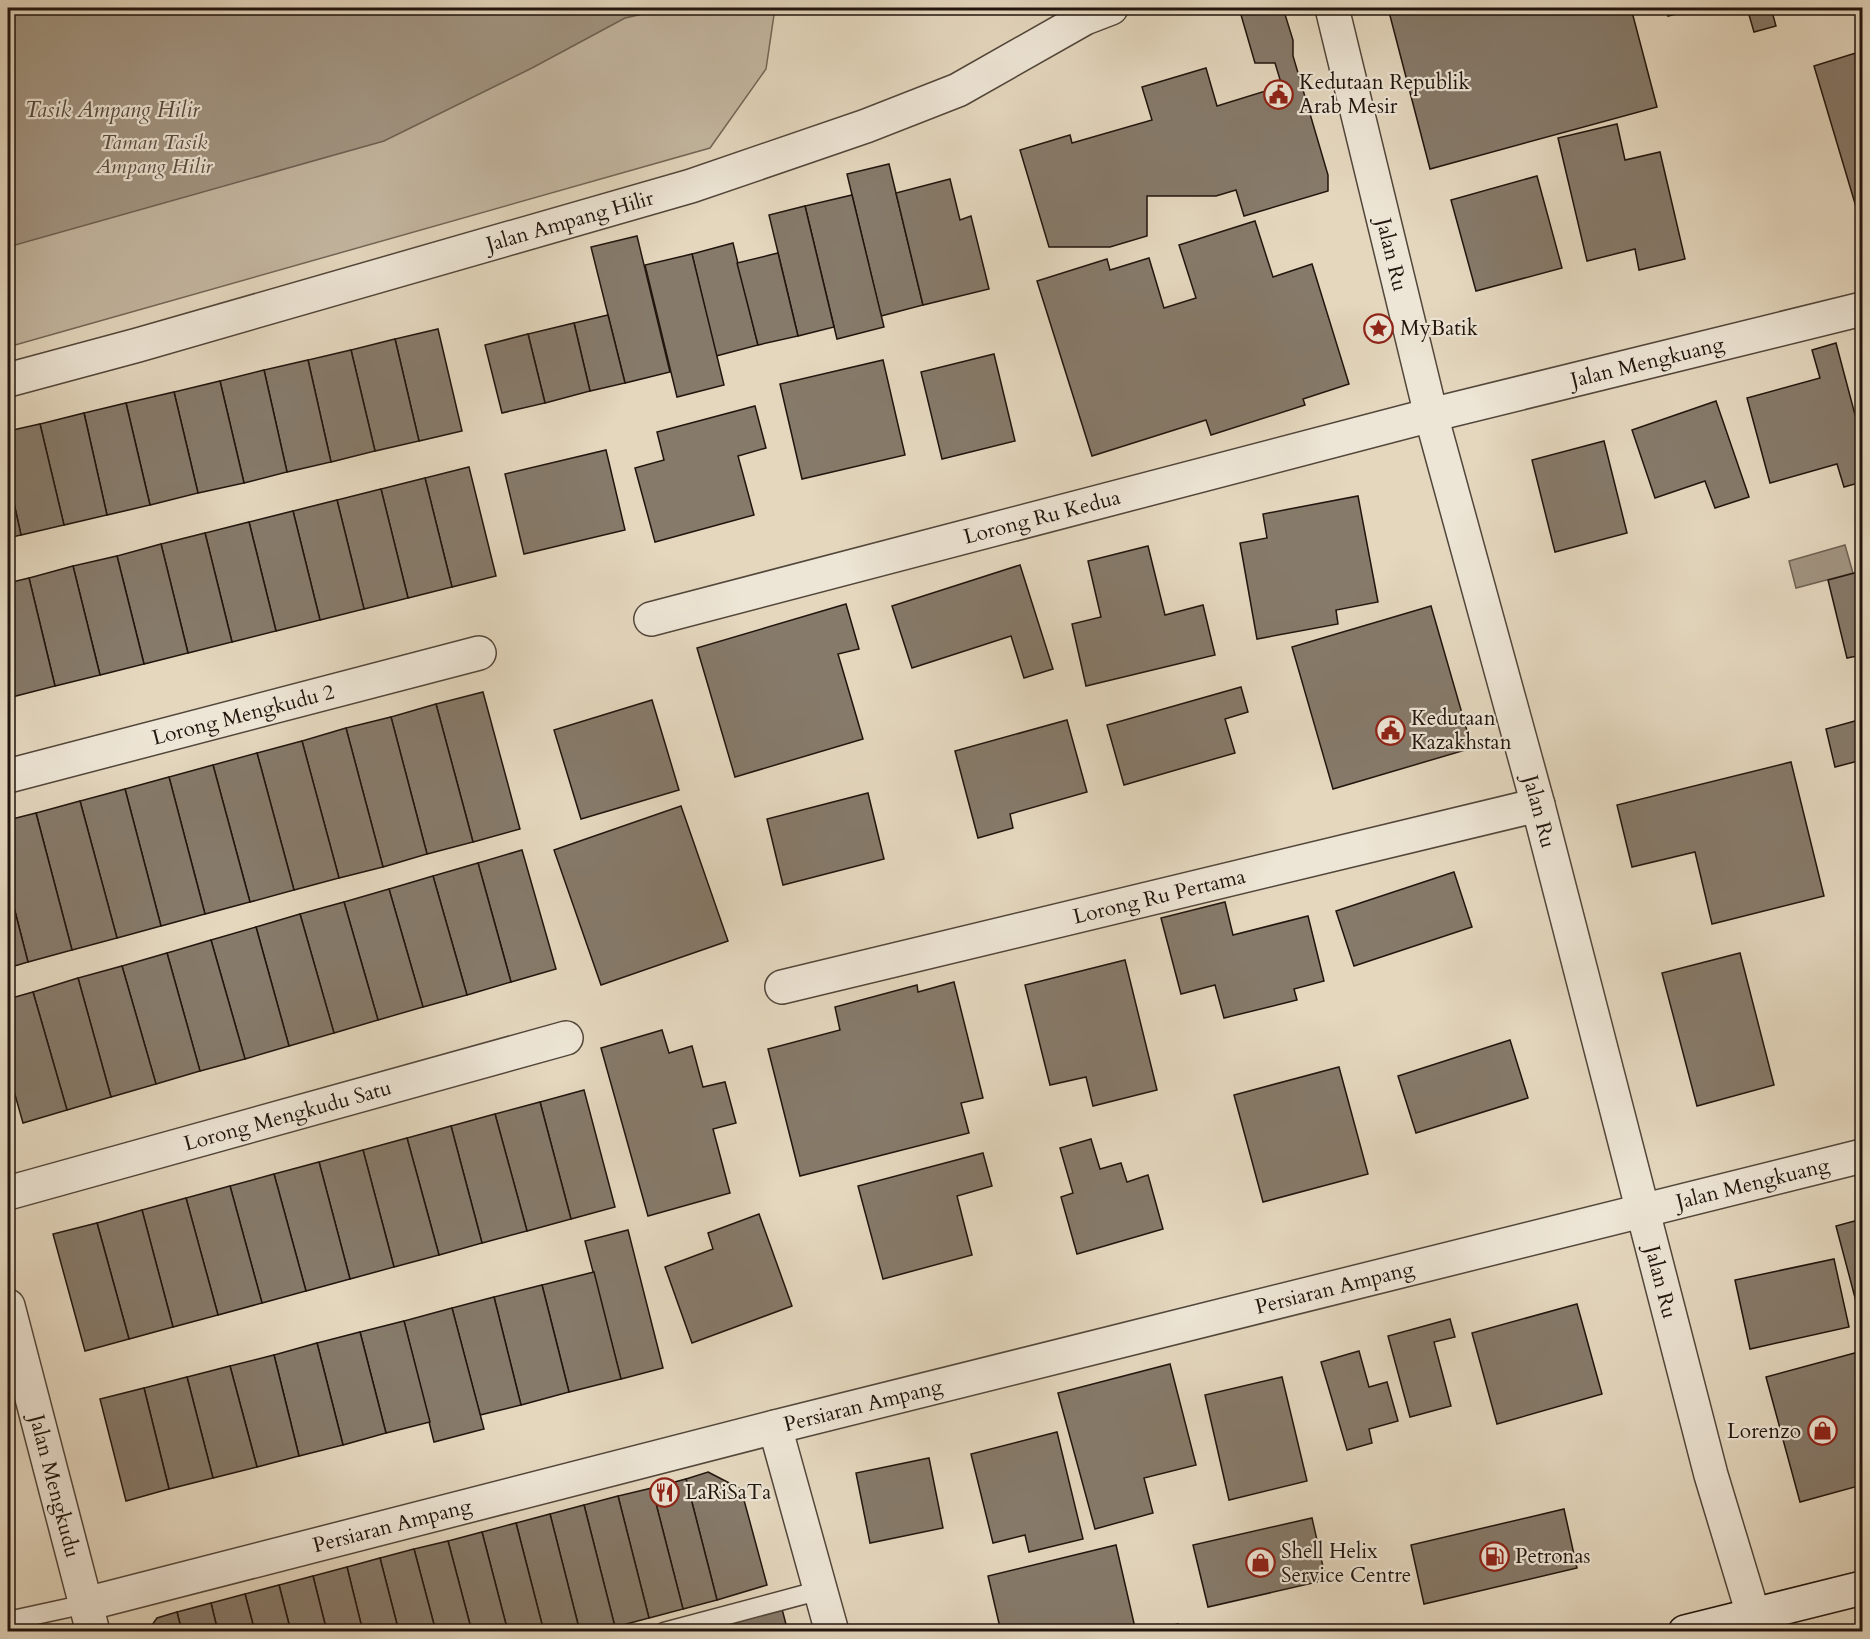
<svg xmlns="http://www.w3.org/2000/svg" width="1870" height="1639" viewBox="0 0 1870 1639" font-family="Cardo,serif">
<rect width="100%" height="100%" fill="#e4d7be"/>
<filter id="stains"><feTurbulence type="fractalNoise" baseFrequency=".00333" numOctaves="4"/><feColorMatrix values="0 0 0 0 .2 0 0 0 0 .09 0 0 0 0 .02 0 0 0 .5 -.17"/></filter>
<radialGradient id="worn" r=".72"><stop offset=".6" stop-color="#630" stop-opacity="0"/><stop offset="1" stop-color="#630" stop-opacity=".3"/></radialGradient>
<polygon fill="#c3b6a0" stroke="#726657" stroke-width="1.5" points="8,8 775,8 766,69 710,148 8,347"/>
<g fill="#a29582" stroke="#6e6254" stroke-width="1.5">
<polygon points="8,8 670,8 625,18 532,68 384,141 8,247"/>
<polygon points="1845,545 1853,573 1796,588 1789,561"/>
</g>
<g fill="#867a6a" stroke="#21150e" stroke-width="1.5">
<polygon points="1239,8 1283,8 1293,40 1293,56 1328,175 1328,191 1244,216 1236,190 1216,196 1147,196 1147,236 1110,247 1049,247 1020,150 1070,135 1072,143 1152,120 1142,87 1206,68 1217,106 1282,86 1275,63 1255,63"/>
<polygon points="1388,8 1631,8 1657,107 1430,169"/>
<polygon points="1666,8 1699,8 1668,16"/>
<polygon points="1747,8 1771,8 1776,26 1754,32"/>
<polygon points="1862,51 1862,227 1814,66"/>
<polygon points="1617,124 1625,160 1660,152 1685,259 1639,270 1635,249 1587,261 1558,138"/>
<polygon points="889,164 923,305 881,316 847,174"/>
<polygon points="1537,176 1562,268 1476,291 1451,200"/>
<polygon points="950,179 960,220 971,216 989,289 923,305 896,193"/>
<polygon points="852,195 884,327 837,339 805,206"/>
<polygon points="805,206 834,327 798,336 769,215"/>
<polygon points="1255,221 1273,277 1312,264 1349,384 1303,399 1305,405 1211,435 1206,420 1092,456 1037,281 1107,259 1110,270 1149,258 1164,308 1196,298 1179,245"/>
<polygon points="637,236 670,372 625,383 591,247"/>
<polygon points="733,243 758,345 716,356 692,254"/>
<polygon points="778,253 798,336 758,345 737,263"/>
<polygon points="692,254 724,385 677,397 645,265"/>
<polygon points="608,315 625,383 590,391 574,323"/>
<polygon points="574,323 590,391 545,403 528,334"/>
<polygon points="438,329 462,431 419,441 395,339"/>
<polygon points="528,334 545,403 502,413 485,345"/>
<polygon points="395,339 419,441 375,451 351,350"/>
<polygon points="1836,343 1862,441 1862,482 1844,487 1837,464 1770,483 1747,398 1820,378 1812,350"/>
<polygon points="351,350 375,451 331,462 308,360"/>
<polygon points="994,354 1015,441 942,459 921,372"/>
<polygon points="308,360 331,462 287,472 264,370"/>
<polygon points="883,360 905,455 802,479 780,384"/>
<polygon points="264,370 287,472 244,483 220,381"/>
<polygon points="220,381 244,483 198,493 174,392"/>
<polygon points="174,392 198,493 150,505 126,403"/>
<polygon points="1716,401 1749,497 1715,508 1705,481 1655,498 1632,430"/>
<polygon points="126,403 150,505 107,515 84,413"/>
<polygon points="755,406 766,448 738,456 754,515 655,542 635,468 664,460 657,432"/>
<polygon points="84,413 107,515 64,525 40,424"/>
<polygon points="40,424 64,525 21,535 8,476 8,431"/>
<polygon points="1604,441 1627,533 1555,552 1532,460"/>
<polygon points="606,450 625,530 524,554 505,474"/>
<polygon points="469,467 496,576 452,587 425,478"/>
<polygon points="8,476 21,535 8,538"/>
<polygon points="425,478 452,587 408,598 381,489"/>
<polygon points="381,489 408,598 364,609 337,500"/>
<polygon points="1358,496 1378,602 1336,610 1338,624 1257,639 1240,543 1267,538 1263,514"/>
<polygon points="337,500 364,609 320,620 293,511"/>
<polygon points="293,511 320,620 276,631 249,522"/>
<polygon points="249,522 276,631 232,642 205,533"/>
<polygon points="205,533 232,642 188,653 161,544"/>
<polygon points="161,544 188,653 144,664 117,556"/>
<polygon points="1148,546 1165,615 1203,605 1215,655 1086,686 1072,624 1101,617 1088,561"/>
<polygon points="117,556 144,664 100,675 73,566"/>
<polygon points="1020,565 1053,669 1024,678 1011,636 912,668 892,606"/>
<polygon points="73,566 100,675 55,686 29,578"/>
<polygon points="1862,571 1862,655 1847,658 1828,580"/>
<polygon points="29,578 55,686 12,697 8,680 8,583"/>
<polygon points="846,604 859,649 838,654 863,739 735,777 697,648"/>
<polygon points="1431,606 1472,748 1333,789 1292,647"/>
<polygon points="1241,687 1248,712 1225,719 1235,753 1124,785 1107,725"/>
<polygon points="483,692 520,829 473,842 436,704"/>
<polygon points="652,700 679,790 581,819 554,730"/>
<polygon points="436,704 473,842 427,854 391,717"/>
<polygon points="391,717 427,854 383,867 346,728"/>
<polygon points="1862,719 1862,760 1835,767 1826,729"/>
<polygon points="1067,720 1087,792 1010,814 1013,828 978,838 955,751"/>
<polygon points="346,728 383,867 339,878 302,741"/>
<polygon points="302,741 339,878 294,890 257,753"/>
<polygon points="257,753 294,890 250,902 213,765"/>
<polygon points="1791,762 1824,896 1712,924 1695,852 1632,867 1617,805"/>
<polygon points="213,765 250,902 205,914 169,777"/>
<polygon points="169,777 205,914 161,926 125,789"/>
<polygon points="125,789 161,926 117,938 80,801"/>
<polygon points="868,793 884,859 783,885 767,819"/>
<polygon points="80,801 117,938 72,950 36,813"/>
<polygon points="681,806 728,941 601,985 554,850"/>
<polygon points="36,813 72,950 28,962 8,884 8,820"/>
<polygon points="522,850 556,969 511,982 478,863"/>
<polygon points="478,863 511,982 467,995 433,876"/>
<polygon points="1454,872 1472,927 1354,966 1336,911"/>
<polygon points="433,876 467,995 423,1007 389,889"/>
<polygon points="8,884 28,962 8,968"/>
<polygon points="389,889 423,1007 378,1020 344,902"/>
<polygon points="344,902 378,1020 334,1033 300,914"/>
<polygon points="1225,902 1233,935 1308,916 1324,981 1294,989 1297,1000 1224,1018 1215,985 1181,994 1161,918"/>
<polygon points="300,914 334,1033 289,1046 256,927"/>
<polygon points="256,927 289,1046 245,1059 211,940"/>
<polygon points="211,940 245,1059 200,1071 167,953"/>
<polygon points="167,953 200,1071 156,1084 122,966"/>
<polygon points="1740,953 1774,1085 1697,1106 1662,973"/>
<polygon points="1125,960 1157,1090 1093,1106 1086,1077 1050,1085 1025,985"/>
<polygon points="122,966 156,1084 111,1097 78,978"/>
<polygon points="78,978 111,1097 67,1110 33,992"/>
<polygon points="954,982 983,1098 961,1103 969,1133 800,1176 768,1049 840,1030 835,1007 917,985 918,992"/>
<polygon points="33,992 67,1110 23,1123 8,1070 8,999"/>
<polygon points="662,1030 669,1053 692,1046 703,1087 725,1082 736,1123 713,1129 730,1193 648,1216 601,1048"/>
<polygon points="1510,1040 1528,1098 1416,1133 1398,1076"/>
<polygon points="1339,1067 1368,1174 1263,1202 1234,1095"/>
<polygon points="584,1090 615,1207 571,1219 540,1102"/>
<polygon points="540,1102 571,1219 527,1231 495,1114"/>
<polygon points="495,1114 527,1231 482,1243 451,1126"/>
<polygon points="451,1126 482,1243 439,1255 407,1138"/>
<polygon points="407,1138 439,1255 394,1267 363,1150"/>
<polygon points="1091,1139 1100,1169 1121,1163 1127,1182 1148,1175 1163,1229 1077,1254 1061,1197 1073,1193 1060,1148"/>
<polygon points="363,1150 394,1267 350,1279 319,1162"/>
<polygon points="983,1153 992,1186 957,1196 972,1255 883,1279 858,1186"/>
<polygon points="319,1162 350,1279 306,1291 274,1174"/>
<polygon points="274,1174 306,1291 262,1303 230,1186"/>
<polygon points="230,1186 262,1303 218,1315 186,1198"/>
<polygon points="186,1198 218,1315 173,1327 142,1210"/>
<polygon points="142,1210 173,1327 129,1339 97,1223"/>
<polygon points="759,1214 792,1306 692,1343 665,1267 713,1249 708,1233"/>
<polygon points="1862,1219 1862,1324 1836,1226"/>
<polygon points="97,1223 129,1339 85,1351 53,1234"/>
<polygon points="628,1230 663,1368 621,1379 585,1241"/>
<polygon points="1834,1259 1849,1327 1750,1349 1735,1280"/>
<polygon points="594,1272 621,1379 569,1392 542,1285"/>
<polygon points="542,1285 569,1392 521,1405 494,1297"/>
<polygon points="494,1297 521,1405 480,1415 452,1308"/>
<polygon points="1577,1304 1602,1394 1497,1424 1472,1333"/>
<polygon points="452,1308 484,1429 434,1442 404,1321"/>
<polygon points="1450,1319 1455,1337 1434,1342 1451,1406 1410,1417 1388,1336"/>
<polygon points="404,1321 430,1422 386,1433 360,1332"/>
<polygon points="360,1332 386,1433 343,1445 317,1343"/>
<polygon points="317,1343 343,1445 299,1456 274,1355"/>
<polygon points="1359,1351 1369,1387 1387,1382 1398,1421 1369,1429 1372,1443 1347,1450 1321,1362"/>
<polygon points="1862,1351 1862,1485 1800,1502 1766,1377"/>
<polygon points="274,1355 299,1456 257,1467 230,1366"/>
<polygon points="1170,1364 1196,1465 1144,1478 1153,1513 1095,1529 1058,1393"/>
<polygon points="230,1366 257,1467 213,1478 187,1377"/>
<polygon points="187,1377 213,1478 169,1489 144,1388"/>
<polygon points="1282,1377 1307,1481 1229,1500 1205,1395"/>
<polygon points="144,1388 169,1489 126,1501 100,1399"/>
<polygon points="1057,1432 1083,1539 1029,1552 1025,1535 993,1543 971,1454"/>
<polygon points="929,1458 943,1528 870,1543 856,1473"/>
<polygon points="708,1472 741,1489 767,1585 717,1600 686,1479"/>
<polygon points="686,1479 717,1600 683,1609 652,1488"/>
<polygon points="652,1488 683,1609 649,1618 618,1496"/>
<polygon points="618,1496 649,1618 615,1627 584,1505"/>
<polygon points="584,1505 615,1627 597,1632 580,1632 550,1514"/>
<polygon points="1564,1509 1577,1568 1424,1604 1411,1545"/>
<polygon points="550,1514 580,1632 544,1632 516,1523"/>
<polygon points="1312,1518 1326,1580 1208,1607 1193,1545"/>
<polygon points="516,1523 544,1632 508,1632 482,1532"/>
<polygon points="482,1532 508,1632 472,1632 448,1541"/>
<polygon points="448,1541 472,1632 436,1632 414,1549"/>
<polygon points="1116,1545 1136,1632 1001,1632 988,1576"/>
<polygon points="414,1549 436,1632 399,1632 380,1558"/>
<polygon points="380,1558 399,1632 363,1632 347,1567"/>
<polygon points="347,1567 363,1632 327,1632 313,1576"/>
<polygon points="313,1576 327,1632 291,1632 279,1585"/>
<polygon points="279,1585 291,1632 255,1632 245,1594"/>
<polygon points="245,1594 255,1632 218,1632 211,1603"/>
<polygon points="211,1603 218,1632 182,1632 177,1612"/>
<polygon points="782,1609 788,1632 720,1632 719,1625"/>
<polygon points="177,1612 182,1632 147,1632 157,1618"/>
<polygon points="1178,1624 1179,1632 1146,1632"/>
</g>
<g fill="none" stroke-linecap="round" stroke-linejoin="round">
<defs>
<g id="service">
<polyline points="8,1621 86,1604"/>
<polyline points="664,1632 821,1590"/>
</g>
<g id="minor">
<path id="s1" d="M 651,619 L 1431,415 L 1862,309"/>
<path id="s2" d="M 8,776 L 479,653"/>
<path id="s3" d="M 782,987 L 1538,805"/>
<path id="s4" d="M 8,1193 L 566,1038"/>
<path id="s5" d="M 8,1306 L 93,1632"/>
<polyline points="775,1427 832,1632"/>
<path id="s6" d="M 86,1604 L 775,1427 L 1862,1156"/>
</g>
<g id="tertiary">
<path id="s7" d="M 1332,8 L 1431,415 L 1538,805 L 1711,1475 L 1753,1614"/>
<path id="s8" d="M 8,380 L 138,345 L 691,186 L 866,126 L 958,90 L 1085,18 L 1111,8"/>
</g>
<polyline id="secondary" points="1685,1632 1862,1588"/>
</defs>
<use href="#service" stroke="#52463a" stroke-width="21"/>
<use href="#minor" stroke="#52463a" stroke-width="36"/>
<use href="#tertiary" stroke="#52463a" stroke-width="36"/>
<use href="#secondary" stroke="#21150e" stroke-width="36"/>
<use href="#service" stroke="#ede5d5" stroke-width="18"/>
<use href="#minor" stroke="#ede5d5" stroke-width="33"/>
<use href="#tertiary" stroke="#ede5d5" stroke-width="33"/>
<use href="#secondary" stroke="#ede5d5" stroke-width="33"/>
</g>
<defs>
<symbol id="civic-ring" viewBox="-11 -11 22 22"><circle r="9.5" fill="#ede5d5" stroke="#8f2418" stroke-width="1.5"/><path d="M-.6-6.5H3V-4.5H.6V-3L4-1V1h2V6H-6V1h2V-1L-.6-3ZM-1.2 2.5V6h2.4V2.5Z" fill="#8f2418"/></symbol>
<symbol id="sight-ring" viewBox="-11 -11 22 22"><circle r="9.5" fill="#ede5d5" stroke="#8f2418" stroke-width="1.5"/><path d="M0-6L1.8-2.2L6-1.7L2.9 1.2L3.7 5.4L0 3.3L-3.7 5.4L-2.9 1.2L-6-1.7L-1.8-2.2Z" fill="#8f2418"/></symbol>
<symbol id="shop-ring" viewBox="-11 -11 22 22"><circle r="9.5" fill="#ede5d5" stroke="#8f2418" stroke-width="1.5"/><path d="M-5-2.5h2.3a2.7 3.5 0 0 1 5.4 0H5L5.5 6h-11ZM-1.5-2.5h3a1.5 2.3 0 0 0-3 0Z" fill="#8f2418"/></symbol>
<symbol id="restaurant-ring" viewBox="-11 -11 22 22"><circle r="9.5" fill="#ede5d5" stroke="#8f2418" stroke-width="1.5"/><path d="M-5-6h1v4h1v-4h1v4h1v-4h1v5L-1.5 .5V6h-2V.5L-5-1ZM5-6V6H3V1.5H1.5Q1.5-4 5-6Z" fill="#8f2418"/></symbol>
<symbol id="fuel-ring" viewBox="-11 -11 22 22"><circle r="9.5" fill="#ede5d5" stroke="#8f2418" stroke-width="1.5"/><path d="M-5.5-6h7V0h2V4h1.3V-2.5L3-4.5l.8-.8L6-3V5H2.5V1h-1V6h-7ZM-4.2-4.7v3.2H.2V-4.7Z" fill="#8f2418"/></symbol>
</defs>
<g fill-rule="evenodd">
<use href="#civic-ring" x="1262" y="78" width="33" height="33"/>
<use href="#sight-ring" x="1362" y="312" width="33" height="33"/>
<use href="#civic-ring" x="1374" y="714" width="33" height="33"/>
<use href="#shop-ring" x="1806" y="1414" width="33" height="33"/>
<use href="#restaurant-ring" x="648" y="1476" width="33" height="33"/>
<use href="#fuel-ring" x="1478" y="1540" width="33" height="33"/>
<use href="#shop-ring" x="1244" y="1546" width="33" height="33"/>
</g>
<g text-anchor="middle" dominant-baseline="central" stroke-width="4.5" stroke-linejoin="round" paint-order="stroke">
<g font-size="21" fill="#21150e" stroke="#ede5d5" text-anchor="start">
<text x="1299" y="82">Kedutaan Republik<tspan x="1299" dy="24">Arab Mesir</tspan></text>
<text x="1400" y="328">MyBatik</text>
<text x="1411" y="718">Kedutaan<tspan x="1411" dy="24">Kazakhstan</tspan></text>
<text x="1801" y="1431" text-anchor="end">Lorenzo</text>
<text x="685" y="1492">LaRiSaTa</text>
<text x="1281" y="1551">Shell Helix<tspan x="1281" dy="24">Service Centre</tspan></text>
<text x="1515" y="1556">Petronas</text>
</g>
<g font-size="21" font-style="italic" fill="#5a4d41" stroke="#ede5d5">
<text x="154" y="142">Taman Tasik<tspan x="154" dy="24">Ampang Hilir</tspan></text>
</g>
<g font-size="21" fill="#21150e" stroke="#ede5d5">
<text stroke="none"><textPath href="#s8" startOffset="584">Jalan Ampang Hilir</textPath></text>
<text stroke="none"><textPath href="#s7" startOffset="254">Jalan Ru</textPath></text>
<text stroke="none"><textPath href="#s1" startOffset="1029">Jalan Mengkuang</textPath></text>
<text stroke="none"><textPath href="#s1" startOffset="404">Lorong Ru Kedua</textPath></text>
<text stroke="none"><textPath href="#s2" startOffset="243">Lorong Mengkudu 2</textPath></text>
<text stroke="none"><textPath href="#s7" startOffset="830">Jalan Ru</textPath></text>
<text stroke="none"><textPath href="#s3" startOffset="388">Lorong Ru Pertama</textPath></text>
<text stroke="none"><textPath href="#s4" startOffset="290">Lorong Mengkudu Satu</textPath></text>
<text stroke="none"><textPath href="#s6" startOffset="1719">Jalan Mengkuang</textPath></text>
<text stroke="none"><textPath href="#s7" startOffset="1316">Jalan Ru</textPath></text>
<text stroke="none"><textPath href="#s6" startOffset="1288">Persiaran Ampang</textPath></text>
<text stroke="none"><textPath href="#s6" startOffset="802">Persiaran Ampang</textPath></text>
<text stroke="none"><textPath href="#s5" startOffset="186">Jalan Mengkudu</textPath></text>
<text stroke="none"><textPath href="#s6" startOffset="316">Persiaran Ampang</textPath></text>
</g>
<g font-size="22" font-style="italic" fill="#55483c" stroke="#ede5d5">
<text x="112" y="110">Tasik Ampang Hilir</text>
</g>
</g>
<rect width="1870" height="1639" fill="none" stroke="#e4d7be" stroke-width="30"/>
<rect x="9" y="9" width="1852" height="1621" fill="none" stroke="#21150e" stroke-width="3"/>
<rect x="15" y="15" width="1840" height="1609" fill="none" stroke="#21150e" stroke-width="1.5"/>
<rect width="100%" height="100%" filter="url(#stains)"/>
<rect width="100%" height="100%" fill="url(#worn)"/>
</svg>
